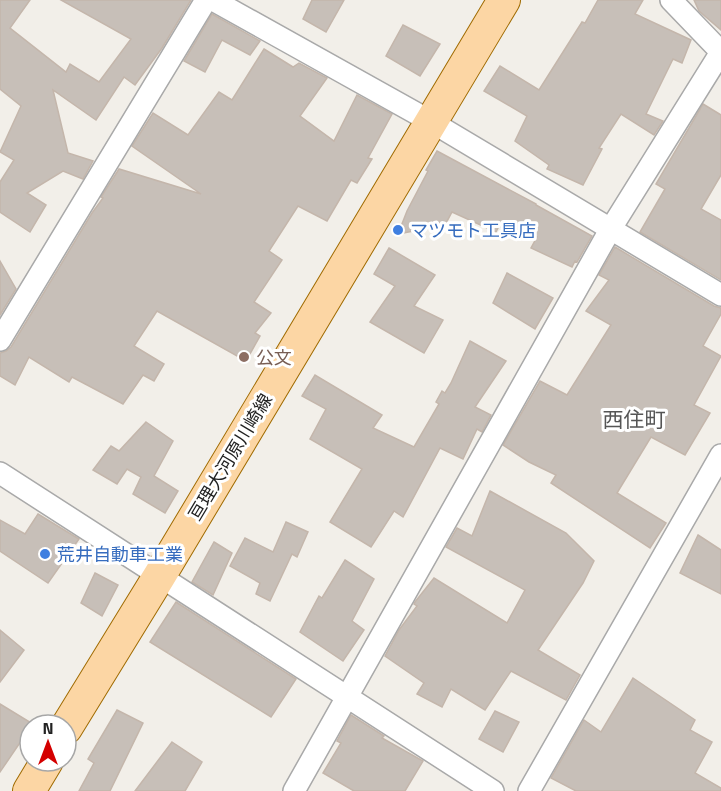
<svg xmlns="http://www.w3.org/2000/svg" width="721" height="791" viewBox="0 0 721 791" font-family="'Titillium Web','Noto Sans JP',sans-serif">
<rect width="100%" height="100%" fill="#f2efe9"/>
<g fill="#c7bfb8" stroke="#c4b6ab" stroke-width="1.5">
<polygon points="0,0 30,0 10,28 66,72 70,64 99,82 131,39 61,0 191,0 162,48 135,85 124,77 96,120 53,90 68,153 93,161 83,179 63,171 27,193 46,205 30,232 0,212 0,182 14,160 0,152 21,106 0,89"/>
<polygon points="312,0 344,0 326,32 303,19"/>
<polygon points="598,0 643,0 635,14 691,40 682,63 673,59 646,114 663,121 654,135 621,114 599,148 602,149 583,185 547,169 549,165 515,141 527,116 484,91 500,66 539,90 582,22 585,23"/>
<polygon points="694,0 721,0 721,30 699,11"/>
<polygon points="212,14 260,41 250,55 222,40 205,72 184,61"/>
<polygon points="403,25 440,44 420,76 386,56"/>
<polygon points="264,49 293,67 299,63 327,78 300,116 334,141 357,95 392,114 368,158 372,159 357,183 351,180 327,221 298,206 269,251 282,260 254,302 271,313 255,333 260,336 246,361 157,311 134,346 164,364 154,381 143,375 123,404 72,377 69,382 29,357 15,385 0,376 0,353 6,351 11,347 92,213 103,198 101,197 119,169 201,194 132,146 153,113 188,135 219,92 232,100"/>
<polygon points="703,104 721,115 721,175 701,209 721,220 721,280 640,232 665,189 656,184"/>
<polygon points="437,151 536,204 536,205 592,236 577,262 575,261 572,267 531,248 537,237 499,226 496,232 452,212 445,225 398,234 407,211 428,171 426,170"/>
<polygon points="615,247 714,306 721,308 721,314 703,346 721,356 694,405 710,413 685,455 651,437 617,493 666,523 650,548 551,483 556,475 529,462 503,445 540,381 567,395 611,325 586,311 609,280 599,275"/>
<polygon points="389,248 435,275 414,306 443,320 424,353 370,322 395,286 374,274"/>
<polygon points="0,261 16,289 0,315"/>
<polygon points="507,273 553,298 535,329 493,303"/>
<polygon points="470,341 506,361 475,407 491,415 482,432 477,429 463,459 440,448 403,517 394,511 371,547 330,522 362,469 310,439 326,409 302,396 315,375 382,415 373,428 414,447 439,404 436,402 442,391 445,393 451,383"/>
<polygon points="146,422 173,441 154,476 178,491 165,513 133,494 141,477 127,469 117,484 93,470 111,446 119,451"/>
<polygon points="490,491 566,533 594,561 583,583 538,650 580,675 566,700 511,671 485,710 451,689 442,707 417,694 424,683 385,656 399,630 417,606 414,604 415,602 434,578 507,623 525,590 446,547 457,528 472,536"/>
<polygon points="38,514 79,539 48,583 0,551 0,520 25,534"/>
<polygon points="286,522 308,532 297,557 292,554 270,601 256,594 260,583 230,566 245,538 273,552"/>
<polygon points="698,535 721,550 721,594 680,573"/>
<polygon points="214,542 232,553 213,595 192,582"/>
<polygon points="345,560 374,579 352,621 364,630 343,661 300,632 319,596 322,598"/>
<polygon points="95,573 118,585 102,616 81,603"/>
<polygon points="176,602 296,679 271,717 150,642"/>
<polygon points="0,630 24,650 0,682"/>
<polygon points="633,678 695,720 690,730 712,742 695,773 721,788 721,791 576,791 551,778 584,720 601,732"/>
<polygon points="0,704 33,724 30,725 30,728 0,772"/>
<polygon points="117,710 143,723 110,791 79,791 94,763 88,759"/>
<polygon points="495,711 519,722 503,752 479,739"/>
<polygon points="351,715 384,736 382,738 423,761 405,791 354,791 323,773 341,743 337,741"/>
<polygon points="172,742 202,762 185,791 135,791"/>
</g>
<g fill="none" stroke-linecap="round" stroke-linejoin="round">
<defs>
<g id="minor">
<polyline points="213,0 430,121 721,295"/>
<polyline points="671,0 721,52"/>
<polyline points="0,340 206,0"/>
<polyline points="0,473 493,791"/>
<polyline points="294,791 610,230 721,52"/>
<polyline points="529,791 721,455"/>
</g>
<g id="primary">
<polyline points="66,728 160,575 504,0"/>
<polyline points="29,791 47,761"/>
</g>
</defs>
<use href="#minor" stroke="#a9a9a9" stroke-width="24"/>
<use href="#primary" stroke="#a06b00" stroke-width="34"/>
<use href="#minor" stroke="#fff" stroke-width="21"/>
<use href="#primary" stroke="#fcd6a4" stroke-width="32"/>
</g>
<g fill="#3f7fe0" stroke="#fff" stroke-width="2">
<circle cx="398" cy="230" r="6"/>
<circle cx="45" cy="554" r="6"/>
</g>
<circle fill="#8d6e63" stroke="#fff" stroke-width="2" cx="244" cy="357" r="6"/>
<g text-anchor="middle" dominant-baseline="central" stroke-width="6" stroke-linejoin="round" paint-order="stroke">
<g font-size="18" fill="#366cbe" stroke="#fff" text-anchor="start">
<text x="410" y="230">マツモト工具店</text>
<text x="57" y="554">荒井自動車工業</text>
</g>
<g font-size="18" fill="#785e54" stroke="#fff" text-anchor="start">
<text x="256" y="357">公文</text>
</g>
<g font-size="18" fill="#222" stroke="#fff">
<text transform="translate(230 457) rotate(-59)">亘理大河原川崎線</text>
</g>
<g font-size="21" fill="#555" stroke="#fff">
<text x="634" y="419">西住町</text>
</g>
</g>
<g transform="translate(48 743)"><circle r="28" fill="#ffffff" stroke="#a7a7a7" stroke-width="1.5"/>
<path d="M0-4.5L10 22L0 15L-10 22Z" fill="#d40000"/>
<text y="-9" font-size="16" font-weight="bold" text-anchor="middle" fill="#222222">N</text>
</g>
</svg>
